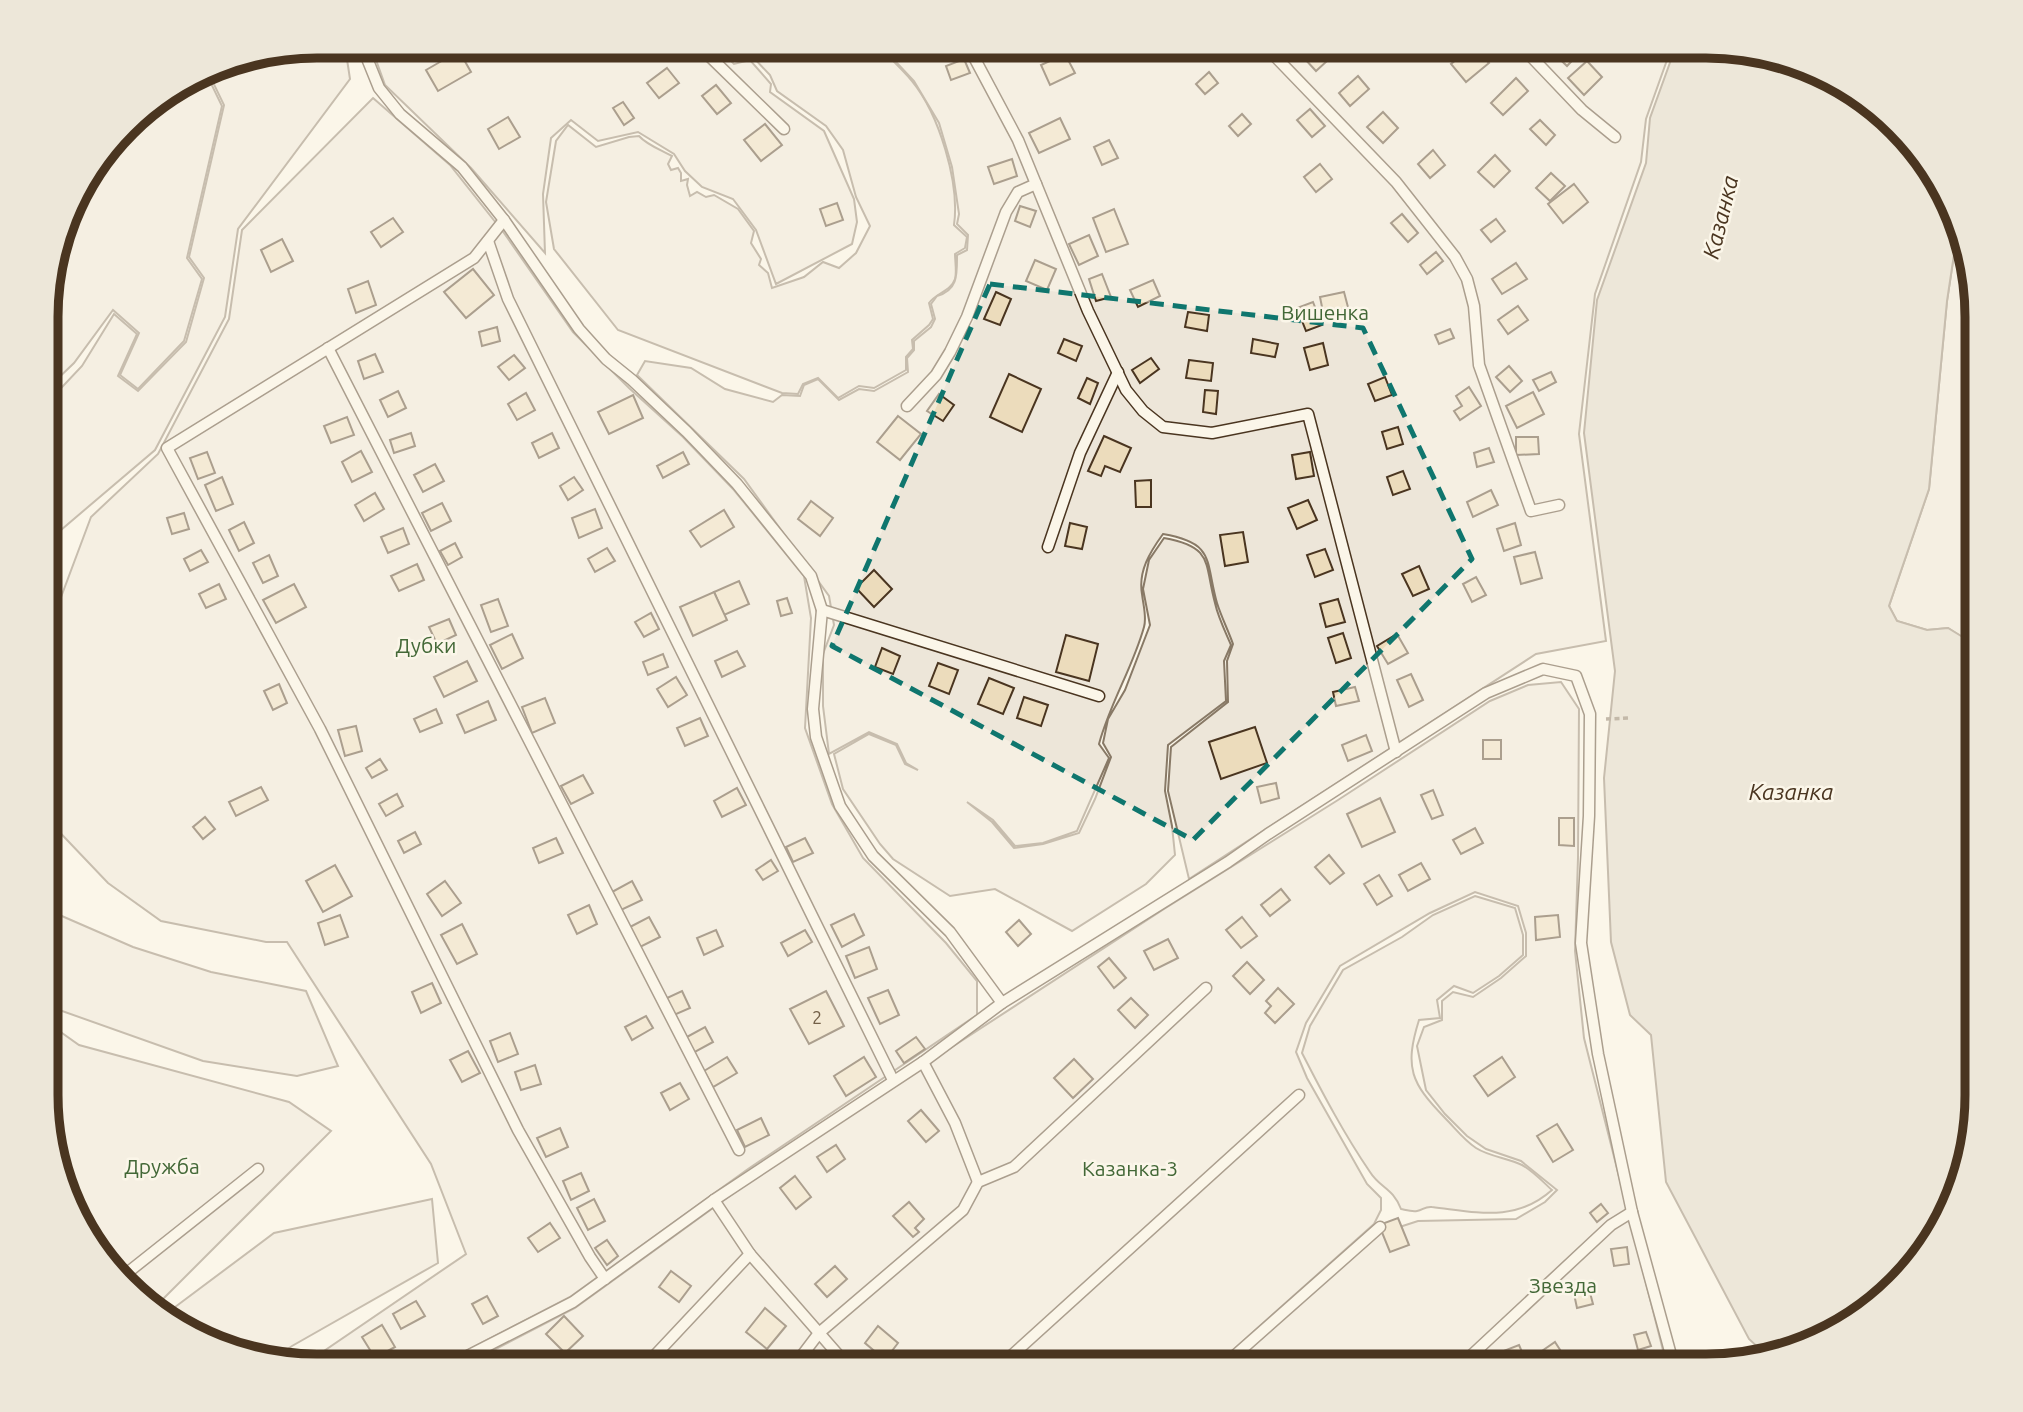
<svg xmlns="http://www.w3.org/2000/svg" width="2023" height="1412" viewBox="0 0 2023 1412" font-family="Ubuntu,sans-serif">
<rect width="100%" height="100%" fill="#fbf6e9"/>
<g fill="#ede6d9" stroke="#887966" stroke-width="2">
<polygon points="317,46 345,46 350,79 238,229 225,317 155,450 48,541 48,402 82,366 114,314 137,334 118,376 138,391 186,342 204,278 189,257 224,105 207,70 214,66"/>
<polygon points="371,46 716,46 734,64 750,60 771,84 770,92 824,131 854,199 857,222 852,244 776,284 756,230 733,199 702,187 685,171 674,154 638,132 598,141 571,120 551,138 543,194 545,253 471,168 385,85"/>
<path d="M 728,46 L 878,46 C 889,57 902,69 912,81 C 939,114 960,183 954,225 L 967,237 L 965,248 L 955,254 C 955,261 957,273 955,279 C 951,291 936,293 929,303 L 933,319 L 929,325 L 912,340 L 913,349 L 906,357 L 906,370 L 874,388 L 859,386 L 838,398 L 818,378 L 803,384 L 798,394 L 782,393 L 618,330 L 554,249 L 546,202 L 556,141 L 568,125 L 596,147 L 629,137 L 639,136 C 647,145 661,150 672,156 L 668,164 L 671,170 L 678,168 L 681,173 L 681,181 L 688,179 L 687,185 L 690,196 L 697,192 L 706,197 L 714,195 L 738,209 L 754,231 L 751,243 L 761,259 L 759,265 L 768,273 L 772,288 L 804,277 L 823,262 L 839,268 L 856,253 L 870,226 L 856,197 L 843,150 L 826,126 L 777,91 L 770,75 L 751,55 Z"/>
<path d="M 881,46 L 1672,46 L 1646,119 L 1641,162 L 1595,294 L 1579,434 L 1606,641 L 1536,654 L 1189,879 L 1168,791 L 1171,747 L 1228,702 L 1227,661 L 1233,644 C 1228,630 1221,616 1217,603 C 1205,561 1216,543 1163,534 C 1150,552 1138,571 1142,594 C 1143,604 1147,617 1144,627 C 1133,667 1110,703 1099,744 L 1109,758 L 1077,831 L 1043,843 L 1015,846 L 993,820 L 967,802 L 992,822 L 1014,848 L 1043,844 L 1079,833 L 1095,799 L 1111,757 L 1103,743 L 1108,719 L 1125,690 L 1150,625 L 1143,589 L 1149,560 L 1164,538 C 1214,547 1204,563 1215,603 C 1218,617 1225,631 1231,645 L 1224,661 L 1226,701 L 1168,745 L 1165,791 L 1172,826 L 1175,855 L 1146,884 L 1072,931 L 995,889 L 950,896 L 893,859 L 880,844 L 843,789 L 834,754 L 869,734 L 896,745 L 905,764 L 918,770 L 906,763 L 897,744 L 869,732 L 829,754 L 823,706 L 823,654 L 834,625 L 829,596 L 744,479 L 637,375 L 645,361 L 691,368 L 725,389 L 773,402 L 782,395 L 800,396 L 804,385 L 818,379 L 839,400 L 859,389 L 874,391 L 908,372 L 907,358 L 914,350 L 914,341 L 931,327 L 935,319 L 931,304 L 937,296 C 958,290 957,275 957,255 L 967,250 L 968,235 L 957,224 L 959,214 L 952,167 L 939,123 L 914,81 Z"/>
<polygon points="205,71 222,106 187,258 202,279 184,341 138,389 120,375 139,333 113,310 74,363 48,388 48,282 74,197 138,113"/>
<polygon points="373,98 450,165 504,233 573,332 629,388 683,437 734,490 804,576 811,618 805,728 832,804 863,858 946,943 977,981 977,1015 748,1169 570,1297 437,1366 302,1366 466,1254 431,1164 287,942 266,942 161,921 108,883 48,820 48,632 91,517 158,454 229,319 242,230"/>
<polygon points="1958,228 1977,300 1977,642 1971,643 1948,628 1927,630 1897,621 1889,606 1929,489 1947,301"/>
<polygon points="1561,682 1579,709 1578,858 1575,951 1584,1038 1667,1366 1231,1366 1378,1234 1418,1221 1516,1219 1545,1202 1557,1190 1521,1161 1486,1149 1467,1136 1445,1114 1426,1090 1417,1046 1424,1027 1442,1020 1442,1001 1453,992 1473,997 1501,978 1526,956 1526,933 1518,906 1475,892 1430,913 1340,966 1306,1023 1296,1052 1307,1078 1367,1184 1381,1198 1381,1210 1374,1224 1215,1366 463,1366 575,1308 786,1155 1164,909 1338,800 1490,701 1528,685"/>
<path d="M 1475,896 L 1515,908 L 1523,935 L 1523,955 L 1499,976 L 1473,993 L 1454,986 L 1437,1000 L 1440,1018 L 1419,1020 C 1404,1068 1411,1083 1445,1118 C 1455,1128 1464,1140 1476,1148 C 1490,1157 1509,1158 1522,1165 C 1533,1171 1543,1182 1552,1190 C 1515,1223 1476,1212 1432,1207 C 1425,1206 1423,1210 1417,1211 C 1412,1212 1406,1210 1401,1209 C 1393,1188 1380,1188 1370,1172 C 1344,1134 1323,1094 1302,1053 L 1310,1026 L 1343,970 L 1402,937 L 1433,915 Z"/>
<polygon points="48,910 133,947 211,972 306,991 338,1066 297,1076 203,1061 48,1006"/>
<polygon points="48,1023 79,1045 289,1102 331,1131 152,1310 82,1230 48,1130"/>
<polygon points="432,1199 438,1263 292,1346 272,1360 229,1352 163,1316 274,1233"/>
</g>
<polygon fill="#dcd4c6" stroke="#887966" stroke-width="2" points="1676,46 1723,46 1794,60 1871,101 1949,197 1958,228 1947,301 1929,489 1889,606 1897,621 1927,630 1948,628 1971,642 1977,642 1977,1112 1963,1183 1922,1260 1826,1338 1764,1353 1749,1339 1666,1182 1651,1035 1630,1015 1611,942 1604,778 1615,671 1584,433 1597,300 1646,163 1650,118"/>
<g fill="#ecdcbc" stroke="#4a3520" stroke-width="2">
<polygon points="1473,46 1489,63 1466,82 1451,64"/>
<polygon points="1546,46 1586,46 1567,66"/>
<polygon points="1316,48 1327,61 1316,71 1304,58"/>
<polygon points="459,51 471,72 438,91 426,70"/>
<polygon points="1065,54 1075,73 1050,85 1041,65"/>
<polygon points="964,59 970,73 951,80 946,66"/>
<polygon points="1587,61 1602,77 1584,95 1568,78"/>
<polygon points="667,68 679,83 659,98 647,83"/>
<polygon points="1209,72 1218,83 1205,94 1196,84"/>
<polygon points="1358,76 1369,89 1350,106 1339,93"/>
<polygon points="1516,78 1528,91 1503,115 1491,103"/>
<polygon points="716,85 731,103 717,114 702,96"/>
<polygon points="623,102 634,118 624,125 613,108"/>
<polygon points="1310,109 1325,126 1312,137 1297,120"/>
<polygon points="1383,112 1398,128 1383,143 1367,127"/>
<polygon points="1242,114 1251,124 1238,136 1229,126"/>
<polygon points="508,117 520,137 499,149 488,129"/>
<polygon points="1060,118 1070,139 1039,153 1029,133"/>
<polygon points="1540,120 1555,135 1546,145 1530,129"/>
<polygon points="765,124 782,145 761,161 744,140"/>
<polygon points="1109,140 1118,158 1102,165 1094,147"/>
<polygon points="1433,150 1445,165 1430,178 1418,164"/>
<polygon points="1495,155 1510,171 1494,187 1478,172"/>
<polygon points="1012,159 1017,176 994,184 988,167"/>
<polygon points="1320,164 1332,179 1316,192 1304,177"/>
<polygon points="1551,173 1565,186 1550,201 1536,188"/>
<polygon points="1574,184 1588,202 1563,223 1548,204"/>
<polygon points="837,203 843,220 826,226 820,209"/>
<polygon points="1020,206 1036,211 1030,227 1015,221"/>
<polygon points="1114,209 1128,244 1106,252 1093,218"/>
<polygon points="1402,214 1418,233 1408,242 1391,223"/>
<polygon points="393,218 403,232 381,247 371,232"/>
<polygon points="1496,219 1505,231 1491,242 1481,230"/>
<polygon points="1089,235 1098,256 1079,265 1069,244"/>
<polygon points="282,239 293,261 271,272 261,250"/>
<polygon points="1436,252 1443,261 1427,274 1420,265"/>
<polygon points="1035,260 1056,269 1047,290 1026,281"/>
<polygon points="1516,263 1527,279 1502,294 1492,279"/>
<polygon points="473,269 494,295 466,318 444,292"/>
<polygon points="1102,274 1111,297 1096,301 1089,279"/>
<polygon points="1153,280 1160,296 1138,307 1130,290"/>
<polygon points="368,281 376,305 356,313 348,289"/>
<polygon points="996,292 1011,299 1000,325 984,319"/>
<polygon points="1344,292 1349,311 1324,317 1320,297"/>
<polygon points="1313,302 1322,325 1306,331 1297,308"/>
<polygon points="1518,306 1528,320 1508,334 1498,320"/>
<polygon points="1188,312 1209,315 1207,331 1185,327"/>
<polygon points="497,327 500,341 482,346 479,332"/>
<polygon points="1450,329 1454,338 1439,344 1435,335"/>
<polygon points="1064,339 1082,346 1076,361 1058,353"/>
<polygon points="1253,339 1278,344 1275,357 1251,353"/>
<polygon points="1323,343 1328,365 1310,370 1304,348"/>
<polygon points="375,354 383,372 364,379 358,361"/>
<polygon points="514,355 525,368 509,380 498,367"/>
<polygon points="1151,358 1159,369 1140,383 1132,370"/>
<polygon points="1189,360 1213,363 1211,381 1186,378"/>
<polygon points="1509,366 1522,381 1510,392 1496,377"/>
<polygon points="1551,372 1556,382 1539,391 1533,380"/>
<polygon points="1009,374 1041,389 1022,432 990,417"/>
<polygon points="1385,377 1392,395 1375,401 1368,384"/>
<polygon points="1087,378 1098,383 1090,404 1078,398"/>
<polygon points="1469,387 1481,406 1460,420 1454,411 1462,406 1456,396"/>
<polygon points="1205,390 1218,391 1216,414 1203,412"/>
<polygon points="398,391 406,408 388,417 380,400"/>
<polygon points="1533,392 1544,414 1517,428 1506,406"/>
<polygon points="526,393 535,410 517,420 508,404"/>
<polygon points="939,394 954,405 943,421 927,411"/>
<polygon points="633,395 643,418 609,434 598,412"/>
<polygon points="898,416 921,434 900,460 877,442"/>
<polygon points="347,417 354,435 331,443 324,426"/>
<polygon points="1398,427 1403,444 1387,449 1382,432"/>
<polygon points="411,433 415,446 394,453 390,440"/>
<polygon points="552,433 559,448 539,458 532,443"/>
<polygon points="1104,436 1131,448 1120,472 1105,466 1101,476 1088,471"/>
<polygon points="1516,437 1538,437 1539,454 1516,455"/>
<polygon points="1489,448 1494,462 1477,467 1474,453"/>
<polygon points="361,451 372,472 352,482 342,462"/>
<polygon points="207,452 215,473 198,479 190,458"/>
<polygon points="683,452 689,464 663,478 657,466"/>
<polygon points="1310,452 1314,476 1296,479 1292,455"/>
<polygon points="435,464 444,481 423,492 414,475"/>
<polygon points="1403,471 1410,489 1393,495 1387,477"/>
<polygon points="222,477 233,504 216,511 205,485"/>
<polygon points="574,477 583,490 568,500 560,486"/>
<polygon points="1151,480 1151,507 1136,507 1135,481"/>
<polygon points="1491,490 1498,505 1473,517 1467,502"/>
<polygon points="375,493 384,509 364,521 355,505"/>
<polygon points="1308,500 1317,520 1297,529 1288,508"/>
<polygon points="811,501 833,518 820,536 798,519"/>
<polygon points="442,503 451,521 431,531 422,513"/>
<polygon points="595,509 602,528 579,538 572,518"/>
<polygon points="724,510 734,527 701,547 690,531"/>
<polygon points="184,513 189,529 172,534 167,518"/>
<polygon points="244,522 254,543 239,551 229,530"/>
<polygon points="1070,523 1087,527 1082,549 1065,546"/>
<polygon points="1515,523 1521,545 1504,551 1497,529"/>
<polygon points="403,528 409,544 388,553 381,537"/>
<polygon points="1243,532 1248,562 1225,566 1220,535"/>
<polygon points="455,543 462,557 448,565 440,551"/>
<polygon points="607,548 615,561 595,572 588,559"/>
<polygon points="1325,549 1333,570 1315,577 1307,555"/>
<polygon points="201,550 208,562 190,571 184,559"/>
<polygon points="1535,552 1542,578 1521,584 1514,557"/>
<polygon points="269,555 278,576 263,583 253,563"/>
<polygon points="417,564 424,580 399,591 391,576"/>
<polygon points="1419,566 1429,589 1413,596 1402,574"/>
<polygon points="874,570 892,589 874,607 856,588"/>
<polygon points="1476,577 1486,595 1472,602 1463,584"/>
<polygon points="739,581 749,604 724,615 714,592"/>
<polygon points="219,584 226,599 206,608 199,594"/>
<polygon points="294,584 306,607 276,623 263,600"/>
<polygon points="714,592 727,620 693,636 680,607"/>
<polygon points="787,598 792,613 781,616 777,601"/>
<polygon points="498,599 508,626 491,632 481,605"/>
<polygon points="1338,599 1345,622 1326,627 1320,604"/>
<polygon points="651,613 659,629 644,637 635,622"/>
<polygon points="449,619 456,635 437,644 429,627"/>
<polygon points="1343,633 1351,658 1336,663 1328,638"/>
<polygon points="512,634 523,658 502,669 490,645"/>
<polygon points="1397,634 1408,653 1388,664 1377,646"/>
<polygon points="1066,635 1098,644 1089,681 1056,672"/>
<polygon points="882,648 900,656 893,674 875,667"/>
<polygon points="737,651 745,666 722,677 715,661"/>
<polygon points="663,654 668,667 648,675 643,662"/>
<polygon points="467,661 477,681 444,697 434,677"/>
<polygon points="938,663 958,670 949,694 929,686"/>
<polygon points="1411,674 1423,700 1409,707 1397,680"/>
<polygon points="676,677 687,695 668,707 657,689"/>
<polygon points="989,678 1014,688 1003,714 978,704"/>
<polygon points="279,684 287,703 273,710 264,691"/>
<polygon points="1355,687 1359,701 1336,706 1333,692"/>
<polygon points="1024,697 1048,705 1041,726 1017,718"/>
<polygon points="545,698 555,723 532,733 522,707"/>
<polygon points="488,701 496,720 465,733 457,715"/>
<polygon points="436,709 442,723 420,732 414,719"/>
<polygon points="700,718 708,736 685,746 677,728"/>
<polygon points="356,726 362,751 345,756 338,730"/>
<polygon points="1255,727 1267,763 1221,779 1209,742"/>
<polygon points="1366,735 1372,751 1348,761 1342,745"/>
<rect x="1483" y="740" width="18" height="19"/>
<polygon points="380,759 387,770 372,778 366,768"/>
<polygon points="583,775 593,793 571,804 561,786"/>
<polygon points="1276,783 1279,798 1261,803 1257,787"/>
<polygon points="261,787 268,800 236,816 229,802"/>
<polygon points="737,788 746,805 722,817 714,801"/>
<polygon points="1433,790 1443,815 1432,819 1421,795"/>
<polygon points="397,794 403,806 386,816 379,804"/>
<polygon points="1380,798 1395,832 1362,847 1347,814"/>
<polygon points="205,817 215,829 203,839 193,827"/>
<polygon points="1559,818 1574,818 1574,846 1559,845"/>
<polygon points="1475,828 1483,843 1461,854 1453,840"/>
<polygon points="415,832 421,844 404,853 398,841"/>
<polygon points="556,838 563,853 539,863 533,848"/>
<polygon points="805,838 813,853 793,862 786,847"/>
<polygon points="1329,855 1344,873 1330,884 1315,867"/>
<polygon points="771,860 778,871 763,880 756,870"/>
<polygon points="1421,863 1430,879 1408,891 1399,875"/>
<polygon points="335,865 352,896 323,912 306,881"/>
<polygon points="1379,875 1392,896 1377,905 1364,884"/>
<polygon points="445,881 461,903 442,916 427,894"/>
<polygon points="632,881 642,900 621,910 612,892"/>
<polygon points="1281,889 1290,900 1270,916 1261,905"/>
<polygon points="589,905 597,924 577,934 568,915"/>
<polygon points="854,914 864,935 842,947 831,925"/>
<polygon points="340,915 348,937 325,945 318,923"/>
<polygon points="1558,915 1560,937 1536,940 1535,917"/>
<polygon points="649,917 660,937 638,948 628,928"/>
<polygon points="1242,917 1257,936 1241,948 1226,930"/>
<polygon points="1019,920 1031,934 1018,946 1006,932"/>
<polygon points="462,924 477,954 457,964 441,935"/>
<polygon points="716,930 723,946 704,955 697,938"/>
<polygon points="805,930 812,942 788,956 781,943"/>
<polygon points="1168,939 1178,958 1154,970 1144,951"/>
<polygon points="869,947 877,969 855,978 846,956"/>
<polygon points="1109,958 1126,978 1114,988 1098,967"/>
<polygon points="1247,962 1264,980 1250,994 1233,976"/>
<polygon points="432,983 441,1003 421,1013 412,992"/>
<polygon points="1278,988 1294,1004 1275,1023 1265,1013 1271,1006 1266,1001"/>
<polygon points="888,990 899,1015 880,1024 868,998"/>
<polygon points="682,991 690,1008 674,1015 667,998"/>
<polygon points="826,991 844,1026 809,1044 790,1009"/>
<polygon points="1131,998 1148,1015 1135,1028 1118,1010"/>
<polygon points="646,1016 653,1028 632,1040 625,1027"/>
<polygon points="705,1027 713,1042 693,1053 685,1038"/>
<polygon points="510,1033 518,1054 498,1062 490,1041"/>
<polygon points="916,1037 925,1049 904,1063 896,1051"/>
<polygon points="468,1051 480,1073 462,1082 450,1060"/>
<polygon points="727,1057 737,1073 713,1087 704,1071"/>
<polygon points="864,1057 876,1077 846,1096 834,1076"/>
<polygon points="1502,1057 1515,1077 1488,1096 1474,1076"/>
<polygon points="1074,1059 1093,1079 1073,1098 1054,1078"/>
<polygon points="535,1065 541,1084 521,1090 515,1072"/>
<polygon points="680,1083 689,1099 670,1110 661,1093"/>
<polygon points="921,1110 939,1131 926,1142 908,1121"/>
<polygon points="761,1118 769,1135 745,1147 737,1130"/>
<polygon points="1557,1124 1573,1150 1553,1162 1537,1136"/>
<polygon points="560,1128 568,1147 546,1157 537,1138"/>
<polygon points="836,1145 845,1159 827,1172 817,1157"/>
<polygon points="581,1173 589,1191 571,1200 563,1181"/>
<polygon points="795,1176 811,1197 796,1209 780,1188"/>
<polygon points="594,1199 605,1221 588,1230 577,1208"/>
<polygon points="909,1202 924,1219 915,1228 919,1232 913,1237 893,1216"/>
<polygon points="1601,1204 1608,1213 1597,1222 1590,1213"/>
<polygon points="1398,1218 1409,1245 1390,1252 1379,1225"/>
<polygon points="550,1223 560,1238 538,1252 528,1238"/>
<polygon points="607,1240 618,1256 607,1265 595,1248"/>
<polygon points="1627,1247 1629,1264 1614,1266 1611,1249"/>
<polygon points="835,1266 847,1279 827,1297 815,1284"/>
<polygon points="671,1271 691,1286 679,1302 659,1287"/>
<polygon points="1589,1289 1593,1304 1577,1308 1574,1294"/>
<polygon points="487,1296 498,1316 483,1324 472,1304"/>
<polygon points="416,1301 425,1316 401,1329 393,1314"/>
<polygon points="765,1308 786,1326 767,1349 746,1332"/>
<polygon points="564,1316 583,1336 565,1353 546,1334"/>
<polygon points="382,1325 395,1347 375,1358 362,1337"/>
<polygon points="878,1326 898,1343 885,1360 865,1343"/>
<polygon points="1646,1332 1651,1346 1638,1350 1634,1335"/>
<polygon points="1555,1342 1564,1356 1547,1366 1539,1353"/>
<polygon points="1519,1345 1528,1366 1507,1366 1501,1352"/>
<polygon points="1249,1356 1253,1366 1231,1366 1230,1363"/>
</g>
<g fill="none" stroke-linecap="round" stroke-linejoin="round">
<defs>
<g id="service">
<polyline points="362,46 379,88 400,114 462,167 504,220 579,329 606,359 632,380 687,432 737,484 811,576 822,610 813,709 816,737 840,806 873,856 950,932 1002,1003"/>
<polyline points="699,46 784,129"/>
<polyline points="968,46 1018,140 1088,311 1126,390 1143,411 1163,427 1212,433 1308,414 1396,752"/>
<polyline points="1265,46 1396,182 1455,257 1467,279 1474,306 1479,365 1531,511 1559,505"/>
<polyline points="1521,46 1582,110 1615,137"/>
<polyline points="504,220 474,258 167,448 320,729 518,1130 590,1257 605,1279"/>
<polyline points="488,241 508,299 893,1080"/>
<polyline points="328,348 739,1150"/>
<polyline points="907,406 936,375 950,352 967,317 1006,212 1018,192 1036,184"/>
<polyline points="1048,547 1080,453 1118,372"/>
<polyline points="822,610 1099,696"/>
<polyline points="923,1062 955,1123 978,1182"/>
<polyline points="714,1200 750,1254 848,1366"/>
<polyline points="122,1277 258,1169"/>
<polyline points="448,1366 573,1302 714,1200 923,1062 1002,1003 1228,862 1268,834 1486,693 1543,669 1576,676 1590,714 1589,816 1581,943 1598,1054 1632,1212 1674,1366"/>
<polyline points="645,1366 750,1254"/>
<polyline points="794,1366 819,1333 963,1210 978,1182 1014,1167 1206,988"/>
<polyline points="1000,1366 1299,1095"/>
<polyline points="1223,1366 1380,1227"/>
<polyline points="1460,1366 1611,1225 1632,1212"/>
</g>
</defs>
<use href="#service" stroke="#4a3520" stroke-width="13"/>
<polyline stroke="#7f6f5c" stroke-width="3.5" stroke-dasharray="5 3.5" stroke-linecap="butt" points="1606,719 1631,718"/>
<use href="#service" stroke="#fbf6e9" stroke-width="10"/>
</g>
<path d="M0 0H2023V1412H0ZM 990,284 L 1363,328 L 1472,559 L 1193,840 L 832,646 Z" fill="#fbf6e9" fill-opacity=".55" fill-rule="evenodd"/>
<path fill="none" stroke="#0f766e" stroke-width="5" stroke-dasharray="14 9" stroke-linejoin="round" d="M 990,284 L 1363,328 L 1472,559 L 1193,840 L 832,646 Z"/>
<g text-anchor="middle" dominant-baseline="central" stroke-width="5" stroke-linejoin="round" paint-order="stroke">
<g font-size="18" fill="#725f47">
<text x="817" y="1017">2</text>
</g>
<g font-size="21" fill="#436837" stroke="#fbf6e9">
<text x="1325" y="312">Вишенка</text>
<text x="426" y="645">Дубки</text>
<text x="162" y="1166">Дружба</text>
<text x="1130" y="1168">Казанка-3</text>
<text x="1563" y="1285">Звезда</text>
</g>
<g font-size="23" font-style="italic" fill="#4a3520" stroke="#fbf6e9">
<text transform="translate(1720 217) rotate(-76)">Казанка</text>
<text x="1791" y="791">Казанка</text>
</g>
</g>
<path d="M0 0H2023V1412H0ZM317 58H1706A259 259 0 0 1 1965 317V1095A259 259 0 0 1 1706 1354H317A259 259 0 0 1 58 1095V317A259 259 0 0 1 317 58Z" fill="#ede7d9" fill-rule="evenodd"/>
<path fill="none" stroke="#4a3520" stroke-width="9" d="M317 58H1706A259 259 0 0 1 1965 317V1095A259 259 0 0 1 1706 1354H317A259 259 0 0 1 58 1095V317A259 259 0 0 1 317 58Z"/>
</svg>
